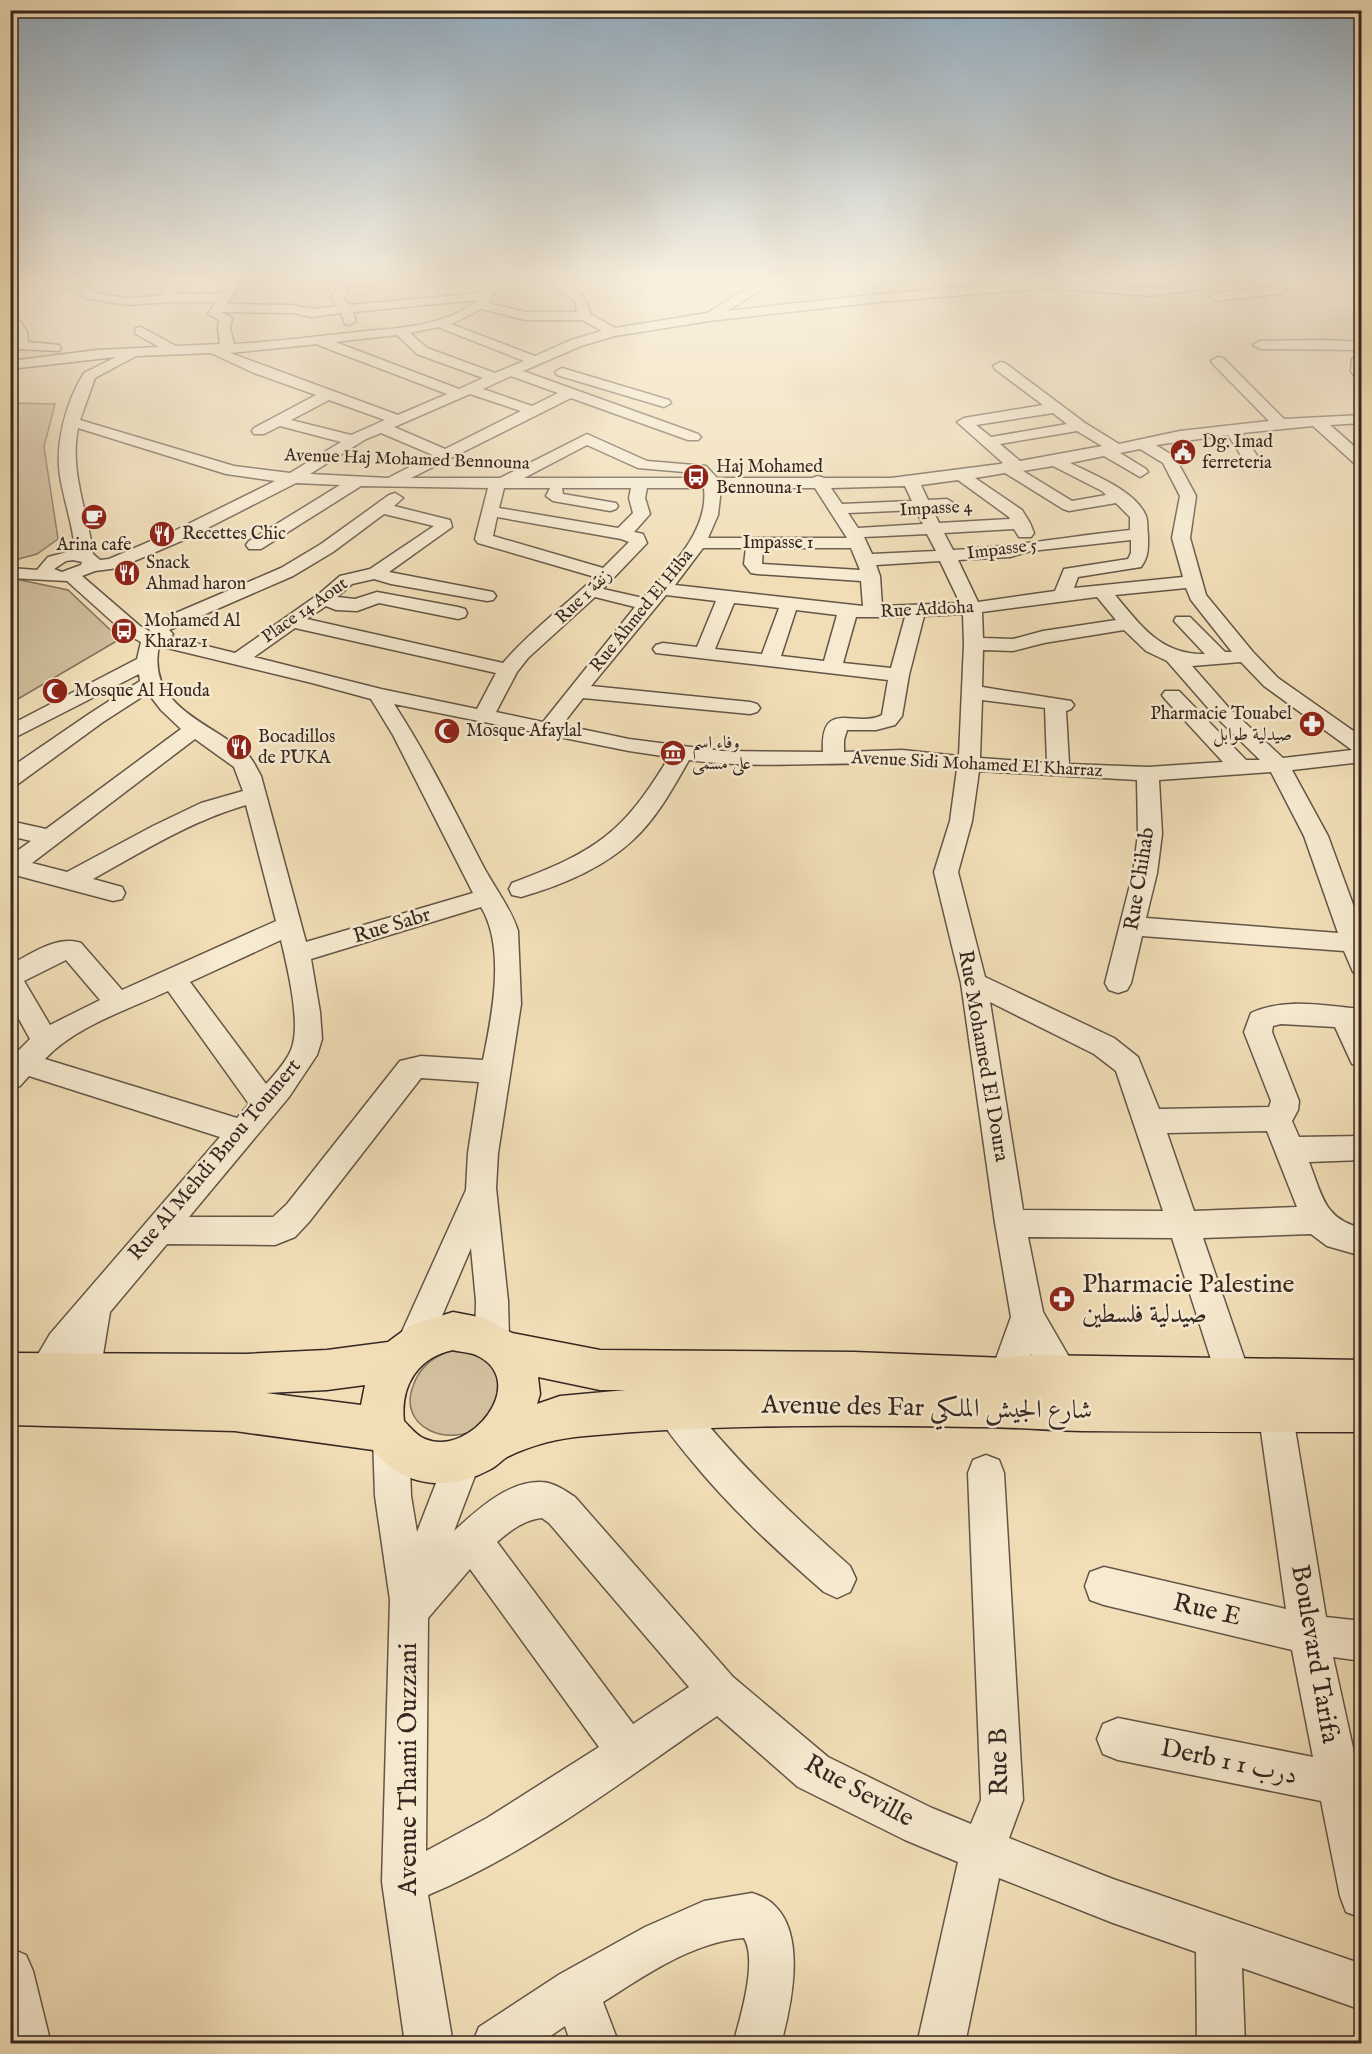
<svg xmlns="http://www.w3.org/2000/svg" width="1372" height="2054" viewBox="0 0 1372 2054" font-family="'IM FELL English',Amiri,serif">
<rect width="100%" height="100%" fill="#f1deb7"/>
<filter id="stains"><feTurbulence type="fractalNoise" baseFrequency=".00333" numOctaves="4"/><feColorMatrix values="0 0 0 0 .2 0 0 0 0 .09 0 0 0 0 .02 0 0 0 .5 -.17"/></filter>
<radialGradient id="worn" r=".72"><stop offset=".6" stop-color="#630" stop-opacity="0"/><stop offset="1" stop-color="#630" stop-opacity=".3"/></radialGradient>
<g fill="#d1bf9e" stroke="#837360" stroke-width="1.5">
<polygon points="11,403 55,404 44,447 58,539 37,554 11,561"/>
<polygon points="11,578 68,590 120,639 18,699 11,701"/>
<path d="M 452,1350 L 479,1353 L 498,1372 C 498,1380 501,1393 499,1400 C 498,1404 493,1408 491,1412 C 488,1416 485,1423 480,1426 C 449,1449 397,1427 413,1386 C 420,1366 433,1357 452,1350 Z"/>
</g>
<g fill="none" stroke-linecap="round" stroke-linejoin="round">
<defs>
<g id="minor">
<polygon points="18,281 38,281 10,292 10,284"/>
<path d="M 46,281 L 69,281 L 89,286 L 93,292 L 99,294 L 127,298 L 159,296 L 170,281 L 182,281 L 173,294 L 221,294 L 230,281 L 242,281 L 227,304 L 293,305 L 312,309 L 337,306 L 332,298 L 339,281 L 351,281 L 344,298 L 349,305 L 481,293 L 489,281 L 503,281 L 488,303 L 525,312 L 577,312 L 575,301 L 544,281 C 565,281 588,292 590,314 L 615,328 L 707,313 L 760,281 L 775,281 L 727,311 L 879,294 L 1036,281 L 1151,288 L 1202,281 L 1238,281 L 1232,285 L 1151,296 L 1048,288 L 879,302 L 709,321 L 615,336 L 581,346 L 523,371 L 698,434 L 701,437 L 698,440 L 688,440 L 571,398 L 411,478 L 500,478 L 587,434 L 647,461 L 706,466 L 717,478 L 812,478 L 818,476 L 824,478 L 891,478 L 1000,464 L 1003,463 L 957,422 L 964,418 L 1043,405 L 995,369 L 993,366 L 1000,362 L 1005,363 L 1085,423 L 1119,444 L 1180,431 L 1269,421 L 1213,364 L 1211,361 L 1218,357 L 1223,358 L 1284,419 L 1362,415 L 1362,423 L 1330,425 L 1362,453 L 1362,467 L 1356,465 L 1313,426 L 1242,433 L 1260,460 L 1252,465 L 1246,463 L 1228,435 L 1156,445 L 1175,457 L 1196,496 L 1190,538 L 1206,595 L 1253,652 L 1278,678 L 1362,737 L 1362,762 L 1292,770 L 1328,836 L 1362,929 L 1362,974 L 1353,972 L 1344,951 L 1142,936 L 1131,983 L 1127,990 L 1118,993 L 1109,990 L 1105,983 L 1133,873 L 1138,834 L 1137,780 L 979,771 L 972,821 L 958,872 L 985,977 L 1114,1038 L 1138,1057 L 1159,1109 L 1269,1107 L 1271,1101 L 1244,1032 L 1251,1013 C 1287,997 1324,1006 1362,1009 L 1362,1067 L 1352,1064 L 1335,1027 L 1281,1024 L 1273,1026 L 1272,1032 L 1299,1101 L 1298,1110 L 1292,1121 L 1299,1137 L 1362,1136 L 1362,1160 L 1309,1162 C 1322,1194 1323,1219 1362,1228 L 1362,1256 L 1327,1246 L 1311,1234 L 1203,1238 L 1251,1378 L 1246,1390 L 1234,1394 L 1222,1390 L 1217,1378 L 1172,1238 L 1028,1237 L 1043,1312 L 1080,1376 L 1075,1388 L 1063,1392 L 1051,1388 L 1031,1354 L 1018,1390 L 1006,1394 L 994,1390 L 989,1378 L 1011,1317 L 995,1223 L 961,983 L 934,872 L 950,821 L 957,769 C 939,767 920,764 902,764 C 830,761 762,770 689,760 C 673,788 657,818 633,840 C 603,868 560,886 521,897 L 512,895 L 509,889 L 512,883 C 595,852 623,834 669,757 L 629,751 L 394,704 C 428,756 455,812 483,866 C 494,887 511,908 518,931 L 521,1004 L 498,1153 L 496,1188 L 508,1301 L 509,1339 L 504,1350 L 492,1355 L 480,1350 L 475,1339 L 476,1301 L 471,1248 L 424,1358 L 412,1363 L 400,1358 L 395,1347 L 466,1190 L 468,1153 L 479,1082 L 421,1078 L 309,1222 L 295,1237 L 275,1245 L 167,1244 L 110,1312 L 100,1373 L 95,1385 L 83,1389 L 71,1385 L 66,1373 L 67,1367 L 56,1385 L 44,1389 L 32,1385 L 27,1373 L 50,1334 L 220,1137 L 29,1076 L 20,1086 L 10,1089 L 10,1059 L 30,1039 L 10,1003 L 10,965 C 31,954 57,935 81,943 L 122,990 L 276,921 L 246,805 C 191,821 143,851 93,879 L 122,887 L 125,893 L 122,899 L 113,901 L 15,875 L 10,876 L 10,856 L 31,841 L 10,836 L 10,821 L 46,829 L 181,729 L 161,710 L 148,693 L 103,722 L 18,784 L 10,786 L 10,768 L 89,714 L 140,681 L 139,674 L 10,740 L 10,725 L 137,659 L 141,642 L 126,634 L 67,581 L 10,578 L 10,568 L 37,570 L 48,557 L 75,550 C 73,525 64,501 60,476 C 55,443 66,402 84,373 L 116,357 L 10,369 L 10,361 L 97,350 L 159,347 L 136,334 L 135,331 L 136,328 L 141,327 L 176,346 L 220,344 L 218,328 L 219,320 L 208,314 L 216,302 L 169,302 L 127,305 L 85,298 L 81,292 ZM 477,300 C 444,329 389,328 349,333 C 310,337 272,342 234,344 L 230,328 L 232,318 L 221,312 L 293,313 L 312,317 L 341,313 L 345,324 L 350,325 L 356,321 L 353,312 ZM 482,309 L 525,320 L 582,320 L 602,331 L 571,340 L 535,356 L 451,324 ZM 438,327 L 524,361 L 495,373 L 427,348 L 410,333 ZM 397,335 L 417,354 L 483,378 L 459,389 L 335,342 ZM 318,344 L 318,345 L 447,394 L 398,415 L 230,353 ZM 211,353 L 254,373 L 316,395 L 254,428 L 252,431 L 254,434 L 264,434 L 280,426 L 341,442 L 290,473 L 234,466 L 80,420 L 95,378 L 136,356 ZM 511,376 L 558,393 L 532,406 L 483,389 ZM 470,394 L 521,411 L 445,449 L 394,427 ZM 329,400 L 385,420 L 351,435 L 291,420 ZM 1053,413 L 1067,424 L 991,437 L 976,425 ZM 78,428 L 226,474 L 275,481 L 174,531 L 109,559 L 100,560 L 93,554 C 88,511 69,472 78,428 ZM 1077,431 L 1102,446 L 1020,461 L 1000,444 ZM 381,433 L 433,455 L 388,478 L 310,474 L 366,439 ZM 587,445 L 638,468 L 696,473 L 701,478 L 524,478 ZM 1140,449 L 1163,463 L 1180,496 L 1172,538 L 1183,577 L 1074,588 L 1078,577 L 1141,567 C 1149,556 1148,548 1148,535 C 1147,530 1148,522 1146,516 C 1136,491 1094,475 1070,463 L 1104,456 L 1140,477 L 1148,472 L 1146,469 L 1120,453 ZM 1053,466 L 1102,491 L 1106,495 L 1072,501 L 1023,471 ZM 1005,473 L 1063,509 L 1069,511 L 1116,503 L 1130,517 L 1130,530 C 1071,536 1012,547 953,550 L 944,533 L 1014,529 L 1019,537 L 1031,537 L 1034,533 L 1030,523 L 1022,510 L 975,478 ZM 958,480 L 1009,517 L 1010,519 L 939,523 L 933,510 L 947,509 L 955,504 L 947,499 L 928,500 L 921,485 ZM 296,483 L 340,485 L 249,541 L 246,545 L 249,549 L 261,549 L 361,486 L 488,488 L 475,539 L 478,543 L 595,577 C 565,606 530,631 503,663 L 307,619 L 326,606 L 336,610 L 357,611 L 379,603 L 458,619 L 465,617 L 467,613 L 465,609 L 458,607 L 377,592 L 355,599 L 337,597 L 352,584 L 374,579 L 391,584 L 487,601 L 493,600 L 496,596 L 493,592 L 389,572 L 452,527 L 450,520 L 394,506 L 403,498 L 395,493 L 389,495 L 321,544 L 281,568 L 150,624 L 148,628 L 151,632 L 140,626 L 82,576 L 95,571 L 118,568 L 186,539 ZM 905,486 L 912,501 L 842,504 L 831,488 ZM 504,488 L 550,488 L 546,496 L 553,501 L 610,511 L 616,509 L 618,506 L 616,503 L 563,494 L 562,488 L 631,488 L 629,498 L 633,513 L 618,528 L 499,508 ZM 647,488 L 704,488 C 709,532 669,569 643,598 L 603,589 L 647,543 L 643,534 L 634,532 L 650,514 L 645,498 ZM 721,488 L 815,488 L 847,538 L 708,538 L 718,515 ZM 916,510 L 923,524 L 858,528 L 848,513 ZM 384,514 L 434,526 L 370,569 L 340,576 L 319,594 L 235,653 L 170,637 L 173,634 L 169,630 L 293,576 L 333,552 ZM 497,517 L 621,539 L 629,542 L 603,568 L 493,536 ZM 927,534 L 936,551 L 872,554 L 864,537 ZM 1131,540 L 1131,553 L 1128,559 L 1064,569 L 1055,591 L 978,602 L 958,560 L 1010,557 L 1031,551 ZM 703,548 L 746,548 L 744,564 L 751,573 L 757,574 L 861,581 L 863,606 L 675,585 ZM 763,548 L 851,548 L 860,570 L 762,564 ZM 73,560 L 82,562 L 81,565 L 62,572 L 54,569 L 66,561 ZM 940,561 L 960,603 L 882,606 L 880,576 L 876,565 ZM 1186,588 L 1191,600 L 1232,652 L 1225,652 L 1190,617 L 1176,617 L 1174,621 L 1205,654 C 1161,655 1141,626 1115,595 ZM 666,595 L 716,601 L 697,647 L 663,643 L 656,645 L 653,649 L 656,653 L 888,680 L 882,715 C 856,729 820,697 823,752 L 722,751 L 629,739 L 562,725 L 583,698 L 750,714 L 757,712 L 760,708 L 757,704 L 750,702 L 591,686 ZM 595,597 L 635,607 L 543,722 L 496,712 L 517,672 L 528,658 ZM 1097,597 L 1116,620 L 1043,631 L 1013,639 L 983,638 L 982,612 ZM 734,603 L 779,608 L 762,654 L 715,649 ZM 796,610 L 837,615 L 824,661 L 781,656 ZM 963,614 L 964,644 L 959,756 L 902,750 L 844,752 L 844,740 L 847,730 L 876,730 L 895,725 L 902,716 L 909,675 L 924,616 ZM 856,617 L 905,617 L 891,668 L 843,663 ZM 295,628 L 496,673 L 477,709 L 381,689 L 254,657 ZM 1124,630 L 1146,651 L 1167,661 L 1215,716 L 1260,760 L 1246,760 L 1179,691 L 1165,691 L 1162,695 L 1165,699 L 1223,762 L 1148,767 L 1069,764 L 1066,711 L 1071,709 L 1074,705 L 1071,701 L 982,687 L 983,650 L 1013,651 L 1044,643 ZM 159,646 L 312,683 L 371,699 L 393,735 L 473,893 L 306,942 L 261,776 C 257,769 254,762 249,756 C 214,723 146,708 159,646 ZM 1241,662 L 1264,686 L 1352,750 L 1283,758 L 1229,708 L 1192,666 ZM 982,700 L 1045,708 L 1047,763 L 980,758 ZM 195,739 L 234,767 L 243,791 L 201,803 L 153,826 L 67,872 L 32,863 ZM 1271,772 L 1304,836 L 1338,933 L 1146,918 L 1157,873 L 1162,834 L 1159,780 ZM 481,907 C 506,948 492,1016 483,1060 L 421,1056 L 400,1061 L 287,1204 L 273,1217 L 189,1217 L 289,1097 L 317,1055 L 322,1039 L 320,1012 L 311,959 ZM 281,940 C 287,966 302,1025 291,1050 C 286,1062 275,1074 266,1084 L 190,982 ZM 66,960 L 100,1000 L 50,1025 L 24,981 ZM 168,991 L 249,1104 L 237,1118 L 45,1059 C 76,1026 127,1010 168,991 ZM 990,1002 L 1094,1054 L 1116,1071 L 1163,1211 L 1023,1210 ZM 1267,1131 L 1297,1207 L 1194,1211 L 1167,1133 Z"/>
<polygon points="1281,286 1287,290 1285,293 1216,301 1210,297 1216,293"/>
<polygon points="10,312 14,313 27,332 28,342 59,345 61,348 59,351 16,349 15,332 10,326"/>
<polygon points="1325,340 1362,342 1362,350 1260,349 1253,345 1260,341"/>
<polygon points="1359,355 1362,356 1362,381 1357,380 1351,371 1352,359"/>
<polygon points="562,368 669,400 671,403 664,407 557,375 555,372"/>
<path d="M 672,1390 L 684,1395 C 733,1459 790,1513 850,1566 L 856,1579 L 850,1592 L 837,1598 L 824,1592 C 777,1551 730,1508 691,1460 C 677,1443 663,1427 655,1407 L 660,1395 Z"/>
<polygon points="1275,1393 1287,1398 1292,1410 1326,1617 1362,1621 1362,1661 1333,1657 1357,1766 1362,1767 1362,1918 1346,1912 1340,1896 1321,1801 1118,1760 1103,1754 1097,1739 1103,1724 1118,1718 1313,1757 1292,1650 1104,1605 1090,1600 1085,1586 1090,1572 1104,1567 1286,1609 1258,1410 1263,1398"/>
<path d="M 391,1419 L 403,1425 L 409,1437 L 411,1496 L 417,1532 L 450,1447 L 463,1442 L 476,1447 L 481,1460 L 454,1531 C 477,1510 508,1481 541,1482 C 553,1482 566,1491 575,1497 L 733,1677 L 828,1757 L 932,1808 L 971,1824 L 981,1800 L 968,1473 L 973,1460 L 986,1455 L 999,1460 L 1004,1473 L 1023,1800 L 1009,1838 L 1113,1879 L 1362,1964 L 1362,2010 L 1242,1968 L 1245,2044 L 1197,2044 L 1196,1952 L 1113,1923 L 999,1878 L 965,2044 L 917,2044 L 958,1862 L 905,1840 L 798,1787 L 717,1716 C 626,1778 530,1853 428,1895 L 453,2044 L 405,2044 L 382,1882 L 390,1600 L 375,1496 L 373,1437 L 379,1425 ZM 542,1518 L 549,1523 L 689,1687 L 633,1724 L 497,1542 C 511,1530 524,1520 542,1518 ZM 470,1569 L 599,1747 L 487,1818 L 426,1851 L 428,1618 Z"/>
<path d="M 752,1893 C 761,1896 769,1899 776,1907 C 806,1938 791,2006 781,2044 L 733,2044 C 740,2019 758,1961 744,1938 C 692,1942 646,1975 603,2002 L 619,2044 L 571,2044 L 565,2026 L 539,2044 L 472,2044 L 479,2027 L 560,1974 L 645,1927 L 704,1901 Z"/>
<polygon points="10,1948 26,1955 33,1971 51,2044 10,2044"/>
</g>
<path id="major" d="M 453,1312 L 484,1318 L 512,1333 L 600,1350 L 854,1352 L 1006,1358 L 1032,1355 L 1362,1360 L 1362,1432 C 1268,1432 1175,1432 1082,1431 C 1047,1430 1011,1427 976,1427 C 846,1425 715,1424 585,1436 C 559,1438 531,1445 507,1457 C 502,1460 497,1466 491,1469 C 449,1492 404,1488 373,1450 L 235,1431 L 10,1425 L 10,1353 L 246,1354 L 327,1350 L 388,1342 L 411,1325 ZM 453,1350 C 460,1352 469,1352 476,1355 C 532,1381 470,1458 425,1439 C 417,1436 410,1427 404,1421 C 400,1386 418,1357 453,1350 ZM 538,1377 L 600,1390 L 626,1390 L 560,1396 L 537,1404 L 540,1394 ZM 365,1385 L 361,1405 L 266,1393 L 327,1390 Z"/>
</defs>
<use href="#minor" stroke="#645547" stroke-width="3"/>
<use href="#major" stroke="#352722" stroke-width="3"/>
<use href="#minor" fill="#f6ead0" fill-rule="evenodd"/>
<use href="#major" fill="#f1deb7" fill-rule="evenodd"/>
</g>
<linearGradient id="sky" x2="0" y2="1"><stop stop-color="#92acc0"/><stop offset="0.49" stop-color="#f9f0df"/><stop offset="1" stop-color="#f9f0df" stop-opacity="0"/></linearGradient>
<rect width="1372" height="569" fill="url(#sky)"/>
<defs>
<symbol id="civic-disc" viewBox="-11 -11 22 22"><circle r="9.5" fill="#8f2418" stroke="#f6ead0"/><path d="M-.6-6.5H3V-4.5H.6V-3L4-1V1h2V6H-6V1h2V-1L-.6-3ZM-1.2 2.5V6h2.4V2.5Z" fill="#fff"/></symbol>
<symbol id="bus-disc" viewBox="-11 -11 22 22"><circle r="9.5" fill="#8f2418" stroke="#f6ead0"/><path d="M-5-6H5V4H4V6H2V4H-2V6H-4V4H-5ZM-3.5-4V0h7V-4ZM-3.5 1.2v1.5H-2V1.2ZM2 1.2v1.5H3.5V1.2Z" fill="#fff"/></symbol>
<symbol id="cafe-disc" viewBox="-11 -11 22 22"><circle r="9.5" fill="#8f2418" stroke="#f6ead0"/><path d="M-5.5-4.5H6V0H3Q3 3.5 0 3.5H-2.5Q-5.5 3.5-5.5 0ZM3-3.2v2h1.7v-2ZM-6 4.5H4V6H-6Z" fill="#fff"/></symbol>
<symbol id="restaurant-disc" viewBox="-11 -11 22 22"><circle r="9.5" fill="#8f2418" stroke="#f6ead0"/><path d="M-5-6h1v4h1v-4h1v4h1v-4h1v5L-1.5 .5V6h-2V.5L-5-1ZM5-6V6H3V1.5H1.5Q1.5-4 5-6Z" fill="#fff"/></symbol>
<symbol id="mosque-disc" viewBox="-11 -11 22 22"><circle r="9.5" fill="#8f2418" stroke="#f6ead0"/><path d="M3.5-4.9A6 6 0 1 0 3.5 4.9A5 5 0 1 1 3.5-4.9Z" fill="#fff"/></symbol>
<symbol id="pharmacy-disc" viewBox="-11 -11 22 22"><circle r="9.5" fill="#8f2418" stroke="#f6ead0"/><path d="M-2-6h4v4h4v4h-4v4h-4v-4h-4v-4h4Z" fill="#fff"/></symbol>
<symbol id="museum-disc" viewBox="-11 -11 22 22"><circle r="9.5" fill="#8f2418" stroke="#f6ead0"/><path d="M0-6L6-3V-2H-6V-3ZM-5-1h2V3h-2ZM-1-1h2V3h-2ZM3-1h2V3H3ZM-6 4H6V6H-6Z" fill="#fff"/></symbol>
</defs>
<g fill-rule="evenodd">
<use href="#civic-disc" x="1168" y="437" width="30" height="30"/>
<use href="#bus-disc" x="681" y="462" width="30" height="30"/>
<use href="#cafe-disc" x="79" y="502" width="30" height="30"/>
<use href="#restaurant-disc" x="147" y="519" width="30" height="30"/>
<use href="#restaurant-disc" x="112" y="558" width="30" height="30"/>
<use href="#bus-disc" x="109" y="616" width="30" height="30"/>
<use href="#mosque-disc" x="40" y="676" width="30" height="30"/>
<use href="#pharmacy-disc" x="1297" y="709" width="30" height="30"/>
<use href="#mosque-disc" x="432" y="716" width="30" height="30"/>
<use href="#restaurant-disc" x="224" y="732" width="30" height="30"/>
<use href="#museum-disc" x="658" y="738" width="30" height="30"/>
<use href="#pharmacy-disc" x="1047" y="1284" width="30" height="30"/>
</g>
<g text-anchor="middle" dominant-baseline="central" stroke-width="5" stroke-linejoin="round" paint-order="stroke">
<g font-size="18" fill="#352722" stroke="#f6ead0" text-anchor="start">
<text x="1202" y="442">Dg. Imad<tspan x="1202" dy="21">ferreteria</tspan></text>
<text x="716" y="467">Haj Mohamed<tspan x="716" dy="21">Bennouna 1</tspan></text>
<text x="182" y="534">Recettes Chic</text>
<text x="94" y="545" text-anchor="middle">Arina cafe</text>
<text x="146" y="563">Snack<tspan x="146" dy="21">Ahmad haron</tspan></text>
<text x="144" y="621">Mohamed Al<tspan x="144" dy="21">Kharaz 1</tspan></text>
<text x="74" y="691">Mosque Al Houda</text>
<text x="1292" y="714" text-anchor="end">Pharmacie Touabel<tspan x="1292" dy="21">صيدلية طوابل</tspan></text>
<text x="466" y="731">Mosque Afaylal</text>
<text x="258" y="737">Bocadillos<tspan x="258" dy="21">de PUKA</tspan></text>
<text x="692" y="743">وفاء اسم<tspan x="692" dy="21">على مسمى</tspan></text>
</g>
<g font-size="18" fill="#352722" stroke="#f6ead0">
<text transform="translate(407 460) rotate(2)">Avenue Haj Mohamed Bennouna</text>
<text transform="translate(936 509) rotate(-3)">Impasse 4</text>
<text x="778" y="543">Impasse 1</text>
<text transform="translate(1002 550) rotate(-7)">Impasse 5</text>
<text transform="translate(584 597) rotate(-44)">Rue 1 زنقة</text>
<text transform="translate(927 610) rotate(-3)">Rue Addoha</text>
<text transform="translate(305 611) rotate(-35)">Place 14 Aout</text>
<text transform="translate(642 611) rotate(-51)">Rue Ahmed El Hiba</text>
<text transform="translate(977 765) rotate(3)">Avenue Sidi Mohamed El Kharraz</text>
</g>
<g font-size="21" fill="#352722" stroke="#f6ead0">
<text transform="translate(1140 879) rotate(-81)">Rue Chihab</text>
<text transform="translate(392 926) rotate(-17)">Rue Sabr</text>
<text transform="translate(983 1056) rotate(80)">Rue Mohamed El Doura</text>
<text transform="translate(215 1160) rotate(-50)">Rue Al Mehdi Bnou Toumert</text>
</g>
<g font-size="26" fill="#352722" stroke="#f6ead0" text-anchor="start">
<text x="1082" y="1284">Pharmacie Palestine<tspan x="1082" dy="30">صيدلية فلسطين</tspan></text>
</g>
<g font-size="26" fill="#352722" stroke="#f6ead0">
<text transform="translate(927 1408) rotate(1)">Avenue des Far شارع الجيش الملكي</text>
<text transform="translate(1207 1610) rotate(13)">Rue E</text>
<text transform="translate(1315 1654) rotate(80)">Boulevard Tarifa</text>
<text transform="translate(999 1762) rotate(-91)">Rue B</text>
<text transform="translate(1229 1762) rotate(12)">Derb 1 درب 1</text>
<text transform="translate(408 1769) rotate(-90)">Avenue Thami Ouzzani</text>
<text transform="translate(859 1791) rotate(29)">Rue Seville</text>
</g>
</g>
<rect width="1372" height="2054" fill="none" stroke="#f1deb7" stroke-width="36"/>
<rect x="12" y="12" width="1348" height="2030" fill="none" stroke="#352722" stroke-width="3"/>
<rect x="18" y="18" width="1336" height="2018" fill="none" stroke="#352722" stroke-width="1.5"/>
<rect width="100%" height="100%" filter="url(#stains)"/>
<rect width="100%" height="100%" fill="url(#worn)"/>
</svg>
